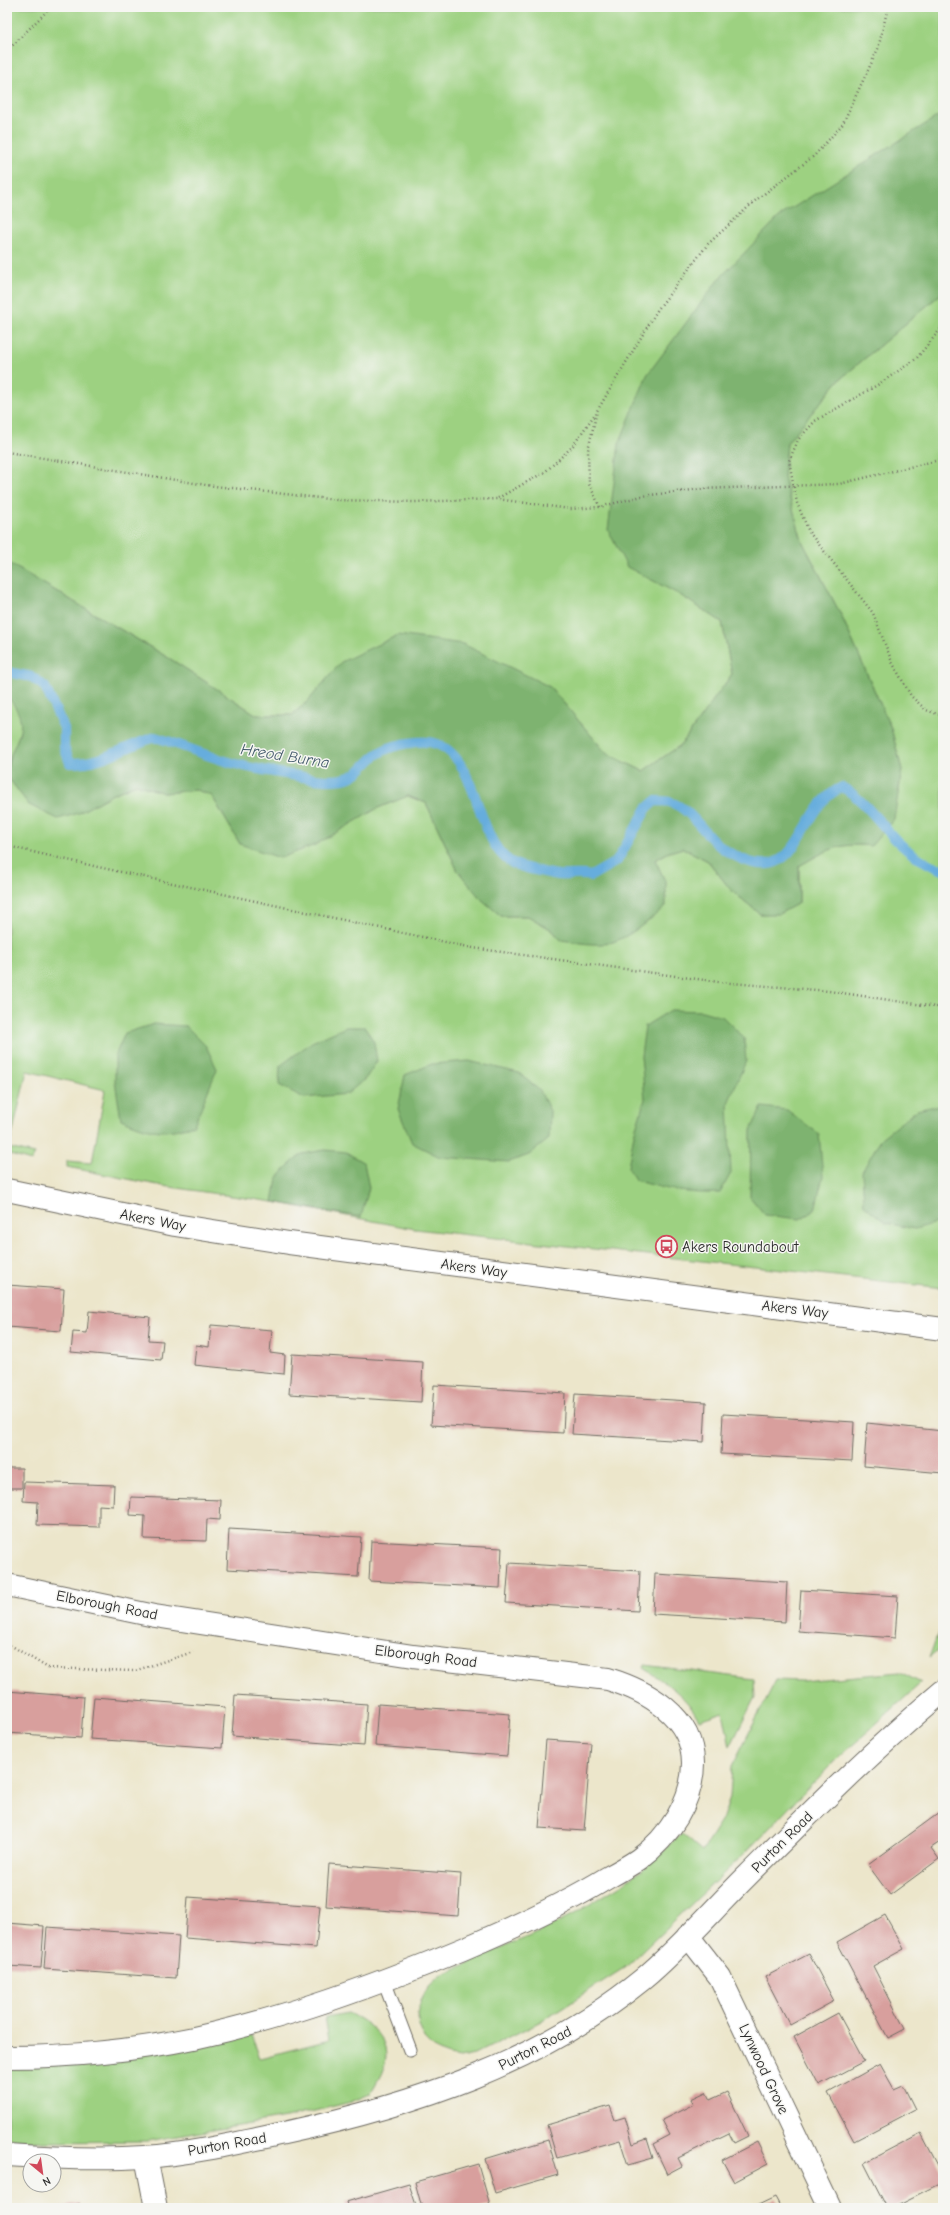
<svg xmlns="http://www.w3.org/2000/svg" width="950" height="2215" viewBox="0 0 950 2215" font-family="'Comic Neue',sans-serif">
<rect width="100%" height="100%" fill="#f6f6f2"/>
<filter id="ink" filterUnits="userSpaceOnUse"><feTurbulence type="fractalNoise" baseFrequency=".025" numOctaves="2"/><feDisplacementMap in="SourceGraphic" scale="8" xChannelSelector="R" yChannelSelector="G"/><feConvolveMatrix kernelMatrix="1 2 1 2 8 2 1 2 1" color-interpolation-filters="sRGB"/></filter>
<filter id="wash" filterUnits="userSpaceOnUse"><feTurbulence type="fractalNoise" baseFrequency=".012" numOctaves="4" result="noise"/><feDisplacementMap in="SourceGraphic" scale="16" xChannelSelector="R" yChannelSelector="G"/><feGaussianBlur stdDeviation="0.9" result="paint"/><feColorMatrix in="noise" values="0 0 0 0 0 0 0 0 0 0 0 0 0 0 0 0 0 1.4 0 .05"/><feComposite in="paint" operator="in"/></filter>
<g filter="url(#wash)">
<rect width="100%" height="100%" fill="#ece6cb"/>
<g fill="#9dd181" stroke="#647e56">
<polygon points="7,7 943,7 943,113 933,120 680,595 722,622 732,674 681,745 643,771 606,753 550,687 308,701 292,715 257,715 172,660 7,562"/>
<path d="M 943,292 L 943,1288 L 415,1229 L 273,1202 L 163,1186 L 67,1167 L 67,1161 L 92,1163 L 105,1090 L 27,1071 L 9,1148 L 35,1154 L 31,1161 L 7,1154 L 7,776 L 29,805 L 113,794 L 136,784 L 164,793 L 197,790 L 212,796 L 240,844 L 378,808 L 407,796 L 426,803 L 458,871 L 501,916 L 528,916 L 552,930 L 561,940 L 666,883 L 655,860 L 669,852 L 683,848 L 708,861 L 731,890 L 760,914 L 779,913 L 799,903 L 799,866 C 827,850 837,842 871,846 L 899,790 L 902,770 L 891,728 L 841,615 L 802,541 L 784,477 L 787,443 L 838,381 Z"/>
<polygon points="7,696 18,708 22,725 7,772"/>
<polygon points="943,1619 943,1647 929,1658"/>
<path d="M 644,1665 L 754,1679 L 755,1697 L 730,1747 L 723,1712 L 699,1720 C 686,1695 666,1683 643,1668 Z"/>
<polygon points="900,1672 921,1683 832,1764 746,1852 627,1966 541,2021 474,2055 460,2058 449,2056 438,2052 425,2039 419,2026 417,2013 421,2000 428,1987 441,1975 539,1932 579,1911 624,1883 652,1862 681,1833 702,1851 722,1820 730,1797 732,1766 776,1680 802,1681"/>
<path d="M 348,2013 C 368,2022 393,2040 384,2067 C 381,2076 375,2085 370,2094 L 351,2102 L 286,2118 L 147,2141 L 44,2142 L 7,2138 L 7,2067 L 251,2035 L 260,2058 L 329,2040 L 325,2017 Z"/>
</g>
<g fill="#7eb36f" stroke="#546f4d">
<path d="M 943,113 L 943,292 L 838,381 L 787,443 L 784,477 L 802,541 L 841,615 L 891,728 L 902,770 L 894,819 L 871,846 C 838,842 826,851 799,866 L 799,903 L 779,914 L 760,914 L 731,890 L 708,861 L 683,848 L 669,852 L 655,860 L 666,883 L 666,906 C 652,918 631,936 613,942 C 596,947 577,942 561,940 L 552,930 L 528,916 L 501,916 L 480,898 L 458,871 L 426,803 L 408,796 L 378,808 L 315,845 L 280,858 L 240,844 L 212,796 L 197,790 L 164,793 L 136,784 L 113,794 L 79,813 L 58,819 L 29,805 L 7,776 C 7,740 38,732 7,696 L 7,562 L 172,660 L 257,715 L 292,715 L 308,701 L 341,662 L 398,635 L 463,644 L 550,687 L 606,753 L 643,771 L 681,745 L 732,674 L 722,622 L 680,595 L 627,567 L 608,530 L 619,444 L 647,375 L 718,280 L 780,216 Z"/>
<path d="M 671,1010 L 702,1011 L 723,1017 L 744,1038 L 746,1061 L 728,1103 L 731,1173 L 720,1193 C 687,1194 667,1190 635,1180 L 628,1167 L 634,1134 L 645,1099 L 641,1056 L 645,1026 Z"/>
<path d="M 154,1024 L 186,1026 L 206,1046 L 217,1069 L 194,1125 C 162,1135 152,1132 121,1119 L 115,1081 L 115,1056 L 125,1033 Z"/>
<polygon points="346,1027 365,1027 374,1042 377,1061 366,1078 347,1094 304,1098 279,1085 280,1066 312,1042"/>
<polygon points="469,1061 519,1073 540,1091 550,1111 549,1139 529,1155 509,1162 440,1157 412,1143 398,1109 405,1075 432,1064"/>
<polygon points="940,1105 943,1108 943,1221 915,1229 886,1223 864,1205 862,1172 881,1138 917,1110"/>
<polygon points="762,1107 787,1110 819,1134 823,1176 815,1210 800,1219 765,1215 750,1197 751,1130"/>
<polygon points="325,1150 346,1152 364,1163 369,1188 361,1217 273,1202 277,1179 288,1166 302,1154"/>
</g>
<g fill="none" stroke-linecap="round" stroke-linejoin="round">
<path stroke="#66addd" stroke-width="10" d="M 7,672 L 32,677 L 45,687 L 64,728 L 64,747 L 70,763 C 102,764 126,746 155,737 C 182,745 208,757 236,764 C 254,769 273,772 292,775 C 308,778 326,782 343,779 C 359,776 365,763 376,755 C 389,745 422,738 437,744 C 482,761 475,850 517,865 C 525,868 550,874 558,875 C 570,876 579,873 591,876 L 617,861 L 647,808 L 655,801 C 660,801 666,801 670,802 C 694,810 705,838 725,850 C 803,899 794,809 842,787 C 865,800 878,822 897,841 C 909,853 927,864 943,870"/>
</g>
<g id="blocks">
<g fill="#d89f9d">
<polygon points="7,1285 64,1289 61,1331 7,1327"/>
<polygon points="89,1311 150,1317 148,1340 163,1341 161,1360 71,1352 73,1332 87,1333"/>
<polygon points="211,1325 272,1330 270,1353 285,1355 284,1374 194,1365 196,1345 209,1347"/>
<polygon points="292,1354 423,1362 421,1402 289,1394"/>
<polygon points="434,1385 565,1393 563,1433 431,1425"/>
<polygon points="575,1394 706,1402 704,1442 572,1434"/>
<polygon points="723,1414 854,1422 852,1461 721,1454"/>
<polygon points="867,1423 943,1431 943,1473 864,1466"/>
<polygon points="7,1468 22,1468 22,1488 9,1488 8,1495"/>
<polygon points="24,1482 114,1485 113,1506 99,1505 99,1527 37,1525 38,1502 23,1501"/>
<polygon points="131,1497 221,1500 220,1520 207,1519 206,1541 144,1539 145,1516 130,1515"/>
<polygon points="229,1529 361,1537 358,1577 227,1569"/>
<polygon points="371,1541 502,1548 500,1588 369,1581"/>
<polygon points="509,1563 640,1571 638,1611 506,1603"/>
<polygon points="655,1574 787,1582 785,1622 653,1614"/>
<polygon points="801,1590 898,1596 895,1638 798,1631"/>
<polygon points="7,1691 84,1697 81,1738 7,1733"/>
<polygon points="235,1695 367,1704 364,1746 232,1736"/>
<polygon points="94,1697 225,1707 222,1748 90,1739"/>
<polygon points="378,1704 510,1714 507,1756 375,1746"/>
<polygon points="546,1740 591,1743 584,1831 539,1828"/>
<polygon points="943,1810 943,1840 931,1848 939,1859 890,1895 868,1865"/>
<polygon points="329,1864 461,1874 458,1916 326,1906"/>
<polygon points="188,1897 320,1906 316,1948 185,1938"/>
<polygon points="885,1915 904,1949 873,1966 905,2029 888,2038 837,1942"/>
<polygon points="7,1923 44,1926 41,1968 7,1966"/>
<polygon points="47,1927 179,1936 176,1978 44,1969"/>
<polygon points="809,1954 834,2001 790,2025 765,1977"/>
<polygon points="838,2013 864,2061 819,2085 794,2037"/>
<polygon points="880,2064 894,2089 903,2085 915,2109 854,2141 828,2093"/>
<polygon points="706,2092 710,2100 727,2092 748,2136 734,2143 729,2133 678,2158 682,2166 667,2174 653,2144 670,2135 662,2120 694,2104 691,2099"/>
<polygon points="610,2106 615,2120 625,2117 633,2144 647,2139 653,2158 628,2165 620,2140 557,2158 547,2125"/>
<polygon points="921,2133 943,2175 943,2182 891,2208 887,2208 864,2163"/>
<polygon points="548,2140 558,2175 495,2193 485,2159"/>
<polygon points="757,2142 768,2164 734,2182 722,2160"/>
<polygon points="478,2164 490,2205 478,2208 422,2208 415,2182"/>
<polygon points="409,2184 417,2208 348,2208 346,2202"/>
<polygon points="775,2197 781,2208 752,2208"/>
<polygon points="80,2204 81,2208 60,2208 60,2207"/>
</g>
</g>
</g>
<g filter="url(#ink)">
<use href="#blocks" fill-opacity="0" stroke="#6f6c63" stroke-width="1"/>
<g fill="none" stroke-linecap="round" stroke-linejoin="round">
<defs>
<polyline id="lane" points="384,1981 410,2050"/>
<g id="street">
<path d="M 7,1585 L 155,1616 L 413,1656 L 608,1679 C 647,1691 693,1716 693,1763 C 693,1801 669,1837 639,1859 C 629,1866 618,1872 607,1878 C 561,1906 513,1928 463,1949 C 376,1985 287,2018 194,2038 C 132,2051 70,2057 7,2057"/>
<polyline points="688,1936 720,1977 830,2208"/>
<polyline points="146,2157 156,2208"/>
</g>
<g id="secondary">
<polyline points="7,1190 175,1225 289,1243 943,1329"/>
<path d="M 7,2155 C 52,2158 98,2160 144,2157 C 191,2154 238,2143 284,2133 C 413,2105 540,2063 643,1979 C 679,1949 711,1912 744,1879 C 809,1814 873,1750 943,1691"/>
</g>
</defs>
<use href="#lane" stroke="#6f6c63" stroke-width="15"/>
<use href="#street" stroke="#6f6c63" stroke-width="24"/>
<use href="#secondary" stroke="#6f6c63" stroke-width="24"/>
<g stroke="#6f6c63" stroke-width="2.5" stroke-dasharray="1 3" stroke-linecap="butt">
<polyline points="7,51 51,7"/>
<polyline points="943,326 916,359 879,384 815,421 798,440 789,461 797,503 809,532 873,613 892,662 911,696 926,710 943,716"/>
<polyline points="7,452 206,485 337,500 415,502 497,499 570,509 600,507 642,496 701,489 839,484 943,459"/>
<polyline points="498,498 545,472 572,447 595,414"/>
<polyline points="600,507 589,484 588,450 597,411 658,309 708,244 756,200 814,156 842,125 878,49 888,7"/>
<polyline points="7,846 98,867 473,948 719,982 829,991 943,1008"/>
<polyline points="7,1643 48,1668 134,1671 193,1652"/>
</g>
<use href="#lane" stroke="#fff" stroke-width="13"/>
<use href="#street" stroke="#fff" stroke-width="22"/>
<use href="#secondary" stroke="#fff" stroke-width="22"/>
</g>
</g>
<defs>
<symbol id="bus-ring" viewBox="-11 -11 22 22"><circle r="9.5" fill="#f6f6f2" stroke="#d1495b" stroke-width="1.5"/><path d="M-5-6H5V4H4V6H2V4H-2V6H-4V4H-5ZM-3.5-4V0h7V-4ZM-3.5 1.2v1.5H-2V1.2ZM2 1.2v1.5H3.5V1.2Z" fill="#d1495b"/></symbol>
</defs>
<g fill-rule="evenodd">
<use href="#bus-ring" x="654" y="1234" width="25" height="25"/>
</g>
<g text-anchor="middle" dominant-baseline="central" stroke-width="3" stroke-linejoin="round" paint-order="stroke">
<g font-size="15" fill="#2b2b2b" stroke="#f6f6f2">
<text transform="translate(153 1220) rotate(11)">Akers Way</text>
<text transform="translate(474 1268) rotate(8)">Akers Way</text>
<text transform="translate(795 1309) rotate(7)">Akers Way</text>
<text transform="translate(107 1605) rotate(11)">Elborough Road</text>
<text transform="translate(426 1656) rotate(7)">Elborough Road</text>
<text transform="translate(782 1842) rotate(-45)">Purton Road</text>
<text transform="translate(535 2048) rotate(-27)">Purton Road</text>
<text transform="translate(764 2069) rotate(65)">Lynwood Grove</text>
<text transform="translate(227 2144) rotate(-10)">Purton Road</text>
</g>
<g font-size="15" fill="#2b2b2b" stroke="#f6f6f2" text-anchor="start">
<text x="682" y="1247">Akers Roundabout</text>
</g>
<g font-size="16" font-style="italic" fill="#405869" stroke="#f6f6f2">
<text transform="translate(285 756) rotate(9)">Hreod Burna</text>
</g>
</g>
<rect width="950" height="2215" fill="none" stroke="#f6f6f2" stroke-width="24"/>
<g transform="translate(42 2173) rotate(151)"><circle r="19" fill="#f6f6f2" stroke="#a5a5a2"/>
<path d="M0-3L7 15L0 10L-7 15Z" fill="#d1495b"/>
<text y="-6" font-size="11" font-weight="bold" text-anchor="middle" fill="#2b2b2b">N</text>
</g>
</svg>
